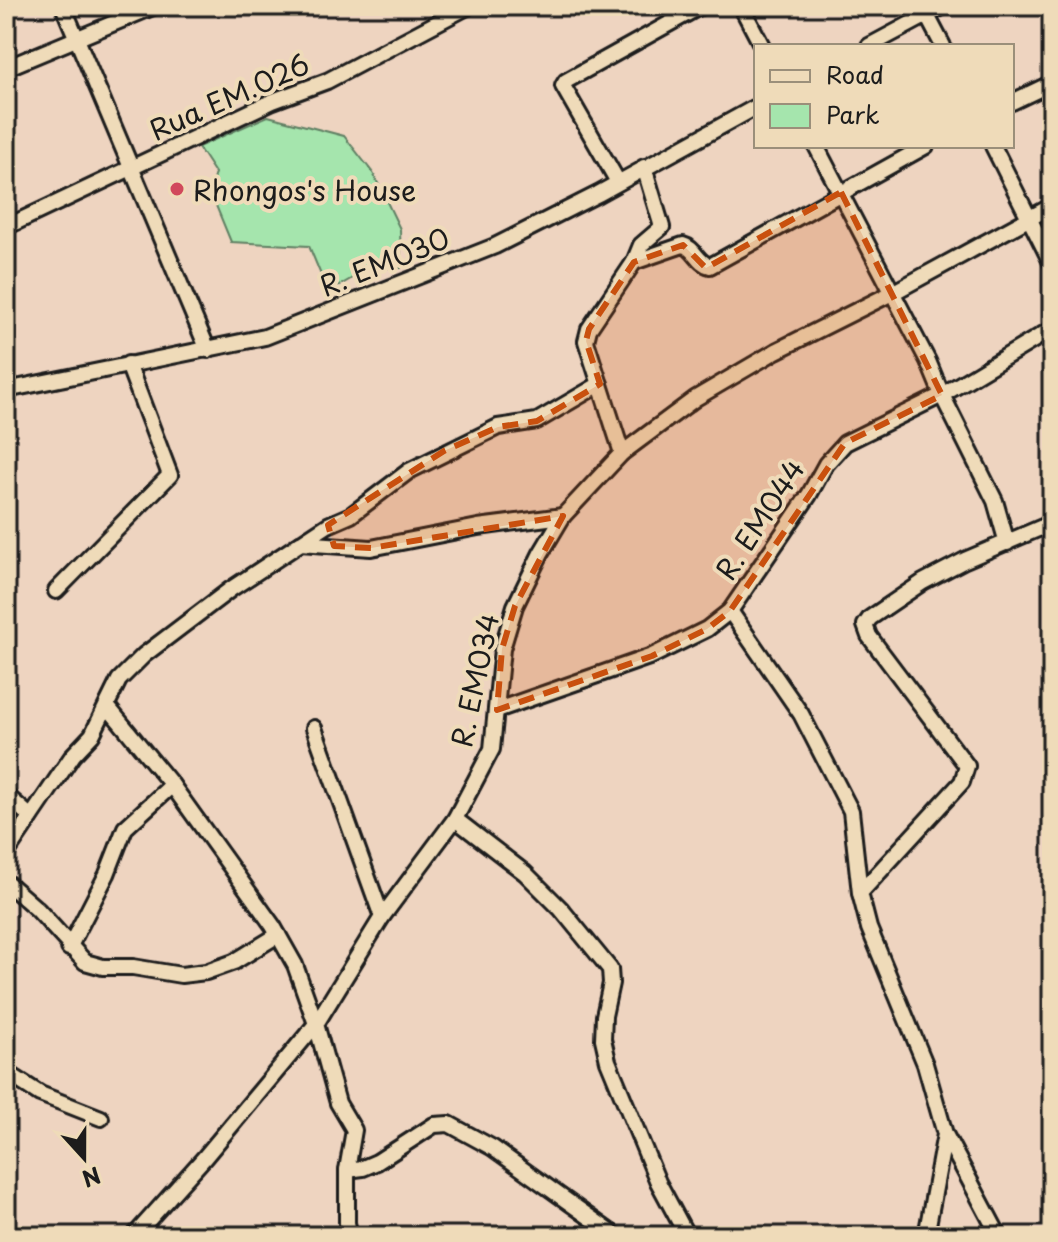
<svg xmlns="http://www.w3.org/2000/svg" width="1058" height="1242" viewBox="0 0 1058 1242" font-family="'Playpen Sans',sans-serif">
<rect width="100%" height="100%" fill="#eed4c0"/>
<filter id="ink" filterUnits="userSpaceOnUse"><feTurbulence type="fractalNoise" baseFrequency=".0125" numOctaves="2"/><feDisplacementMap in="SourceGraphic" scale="16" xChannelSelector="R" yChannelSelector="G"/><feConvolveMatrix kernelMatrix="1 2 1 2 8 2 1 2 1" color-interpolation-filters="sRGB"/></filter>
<g filter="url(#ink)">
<polygon fill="#a5e5ad" stroke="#608064" stroke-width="2" points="268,116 344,136 373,173 400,229 401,268 370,268 328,292 309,246 231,242 210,191 215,173 198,147"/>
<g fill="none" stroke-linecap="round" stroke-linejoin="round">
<defs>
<g id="minor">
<polyline points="63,6 208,350"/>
<polyline points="741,6 762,46"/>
<polyline points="922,6 943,46"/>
<polyline points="869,46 944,6"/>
<polyline points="6,68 155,6"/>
<polyline points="1012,102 1052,83"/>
<polyline points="816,146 928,361 942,395 995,501 1007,543"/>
<polyline points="993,146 1052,264"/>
<polyline points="618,182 563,86 566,81 701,6"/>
<polyline points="6,227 273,101 327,81 469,6"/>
<path d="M 634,262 L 683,245 C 695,248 697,263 710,266 L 926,146"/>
<polyline points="6,390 265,337 495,246 598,194 756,107"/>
<polyline points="622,453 586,341 589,329 634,262 641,245 662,227 644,167"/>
<polyline points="300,543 371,548 478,527 563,516"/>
<polyline points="56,591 170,475 128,364"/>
<polyline points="730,611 801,714 851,811 860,893 869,928 925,1064 945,1134 926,1236"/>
<polyline points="107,706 172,785 273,926 295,965 316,1024 338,1103 354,1130 347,1170 363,1168 377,1162 434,1125 449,1124 493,1148 616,1236"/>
<polyline points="497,710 652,656 707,629 730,611 809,495 826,464 845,443 942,395 1052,329"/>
<polyline points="314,728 382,917"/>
<polyline points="6,795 31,817"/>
<polyline points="455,819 525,873 561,909 610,969 611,983 604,1016 603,1039 608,1061 658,1182 687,1236"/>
<polyline points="6,854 73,755 92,735 119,680 144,655 231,589 328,525 351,515 409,471 498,427 537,421 600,384"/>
<polyline points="6,882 38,910 85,962 103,967 133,967 181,975 206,972 234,962 278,935"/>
<polyline points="860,893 962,782 967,766 869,636 865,625 870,618 923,582 965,560 1052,523"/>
<polyline points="69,948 107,874 125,828 172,785"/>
<polyline points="6,1072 40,1094 101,1118"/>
<polyline points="945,1134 999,1236"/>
<polyline points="347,1170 347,1223 350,1236"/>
<polyline points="134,1236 205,1157 316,1024 382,917 455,819 492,749 502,649 515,606 541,553 563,516 622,453 696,398 776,351 894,292 1052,206"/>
</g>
</defs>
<use href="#minor" stroke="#1c1c1c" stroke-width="20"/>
<use href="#minor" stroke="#efdbb9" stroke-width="14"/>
</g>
</g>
<path fill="#c9500e" fill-opacity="0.2" stroke="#c9500e" stroke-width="6" stroke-dasharray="16 10" stroke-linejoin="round" d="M 841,192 L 942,395 L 845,443 L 730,611 L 707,629 L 652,656 L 497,710 L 502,649 L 515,606 L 563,516 L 371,548 L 334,546 L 328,525 L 444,451 L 498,427 L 537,421 L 600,384 L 586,341 L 589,329 L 634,262 L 683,245 L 706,268 Z"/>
<circle fill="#d1495b" stroke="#efdbb9" stroke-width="3" cx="177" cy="189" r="8"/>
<g text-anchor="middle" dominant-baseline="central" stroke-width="8" stroke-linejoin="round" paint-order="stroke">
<g font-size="28" fill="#1c1c1c" stroke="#efdbb9">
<text transform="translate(229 96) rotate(-24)">Rua EM.026</text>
<text transform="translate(384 261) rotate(-22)">R. EM030</text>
<text transform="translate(759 519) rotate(-57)">R. EM044</text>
<text transform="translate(474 680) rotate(-78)">R. EM034</text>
</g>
<g font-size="28" fill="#1c1c1c" stroke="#efdbb9" text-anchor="start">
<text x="193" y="189">Rhongos's House</text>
</g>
</g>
<rect width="1058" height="1242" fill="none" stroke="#efdbb9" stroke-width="32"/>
<rect x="16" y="16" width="1026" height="1210" fill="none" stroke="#1c1c1c" stroke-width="3" filter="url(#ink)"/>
<rect x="754" y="44" width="260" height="104" fill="#efdbb9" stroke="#9b8f7a" stroke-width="2"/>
<rect x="770" y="70" width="40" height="12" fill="#efdbb9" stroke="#9b8f7a" stroke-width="2"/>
<text x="826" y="84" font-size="24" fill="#1c1c1c">Road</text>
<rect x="770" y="104" width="40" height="24" fill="#a5e5ad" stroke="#9b8f7a" stroke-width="2"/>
<text x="826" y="124" font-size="24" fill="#1c1c1c">Park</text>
<g transform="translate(84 1158) rotate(159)" stroke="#efdbb9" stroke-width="6" paint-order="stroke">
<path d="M0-6L14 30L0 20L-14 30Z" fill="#1c1c1c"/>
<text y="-12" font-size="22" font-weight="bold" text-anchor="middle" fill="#1c1c1c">N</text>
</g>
</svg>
